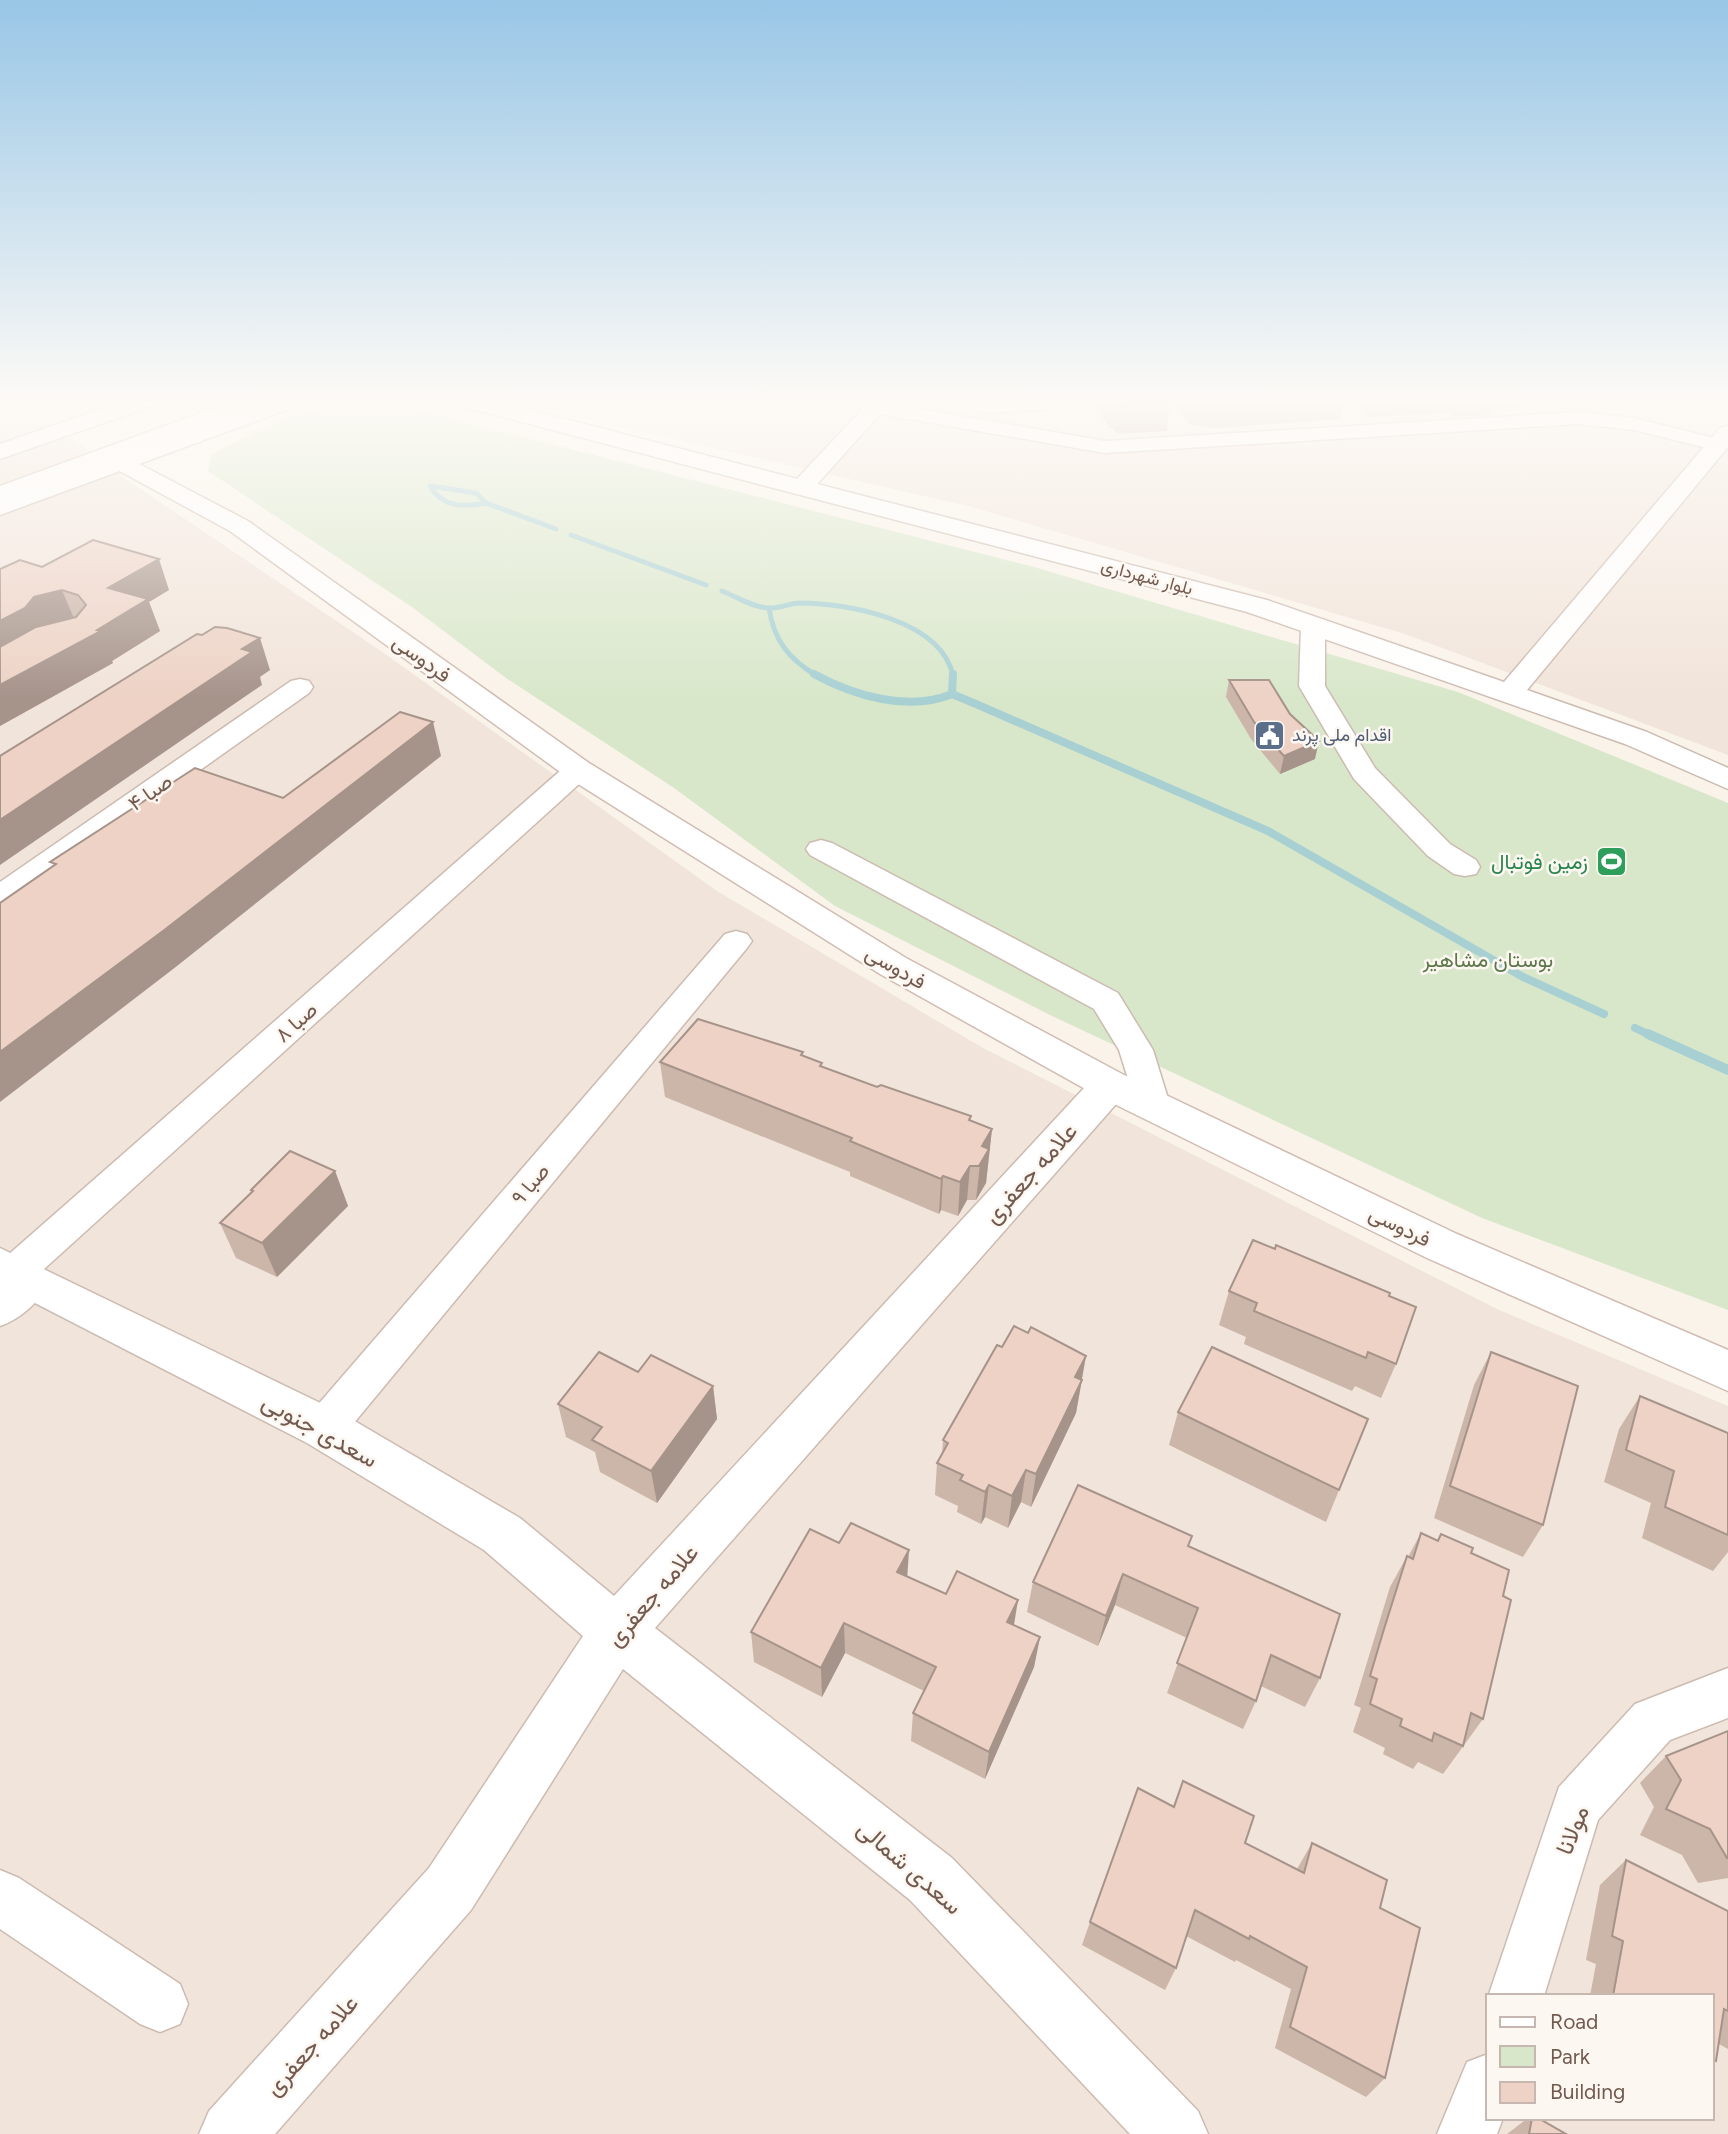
<svg xmlns="http://www.w3.org/2000/svg" width="1728" height="2134" viewBox="0 0 1728 2134" font-family="Figtree,Vazirmatn,sans-serif">
<rect width="100%" height="100%" fill="#faf3ea"/>
<g fill="#f1e4da" fill-rule="evenodd">
<path d="M 0,401 L 8,401 L 54,424 L 124,478 L 381,651 L 717,891 L 983,1048 L 1499,1310 L 1728,1406 L 1728,2134 L 0,2134 ZM 1488,1996 L 1712,1996 L 1712,2118 L 1488,2118 Z"/>
<polygon points="509,401 1728,401 1728,755 1405,634 972,507"/>
</g>
<polygon fill="#d8e7ca" points="338,405 397,405 1034,567 1458,692 1728,803 1728,1310 1482,1218 1050,1015 835,906 674,788 506,678 412,607 208,471 212,454 283,418"/>
<g fill="none" stroke-linecap="round" stroke-linejoin="round">
<g stroke="#a8d0d3" stroke-width="5">
<path d="M 430,486 L 476,493 L 486,503 C 463,507 443,508 430,486 Z"/>
<polyline points="486,503 556,529"/>
<polyline points="571,535 706,585"/>
<path d="M 722,591 C 737,597 752,607 768,608 C 779,609 789,603 800,603 C 847,603 942,620 953,676"/>
<path d="M 769,608 C 774,641 789,659 817,676"/>
</g>
<g stroke="#a8d0d3" stroke-width="8">
<path d="M 814,674 C 854,696 909,712 952,694 L 976,704 L 1268,831 L 1523,977 L 1604,1014"/>
<polyline points="952,694 953,674"/>
<polyline points="1635,1028 1652,1036"/>
</g>
<polyline stroke="#a8d0d3" stroke-width="10" points="1648,1034 1728,1070"/>
<defs>
<g id="minor">
<polygon points="874,401 1105,441 1578,412 1634,418 1726,441 1728,447 1719,451 1634,430 1578,424 1105,453 880,414 811,491 795,491 792,486 795,481 868,403"/>
<polygon points="972,401 1076,401 1077,402 1067,408 985,413 978,411"/>
<polygon points="1313,619 1322,621 1325,626 1325,686 1375,768 1450,844 1476,860 1480,867 1476,874 1465,876 1454,874 1428,856 1354,779 1299,686 1301,626 1304,621"/>
<polygon points="300,679 309,681 313,687 309,693 11,904 0,907 0,882 291,681"/>
<path d="M 578,762 L 588,764 L 592,770 L 588,776 L 43,1270 L 50,1282 C 40,1301 21,1319 0,1326 L 0,1262 L 568,764 Z"/>
<polygon points="821,840 832,843 1118,993 1153,1050 1170,1105 1165,1114 1152,1118 1139,1114 1119,1050 1094,1009 810,855 806,849 810,843"/>
<polygon points="736,931 747,934 752,941 747,948 339,1441 324,1447 309,1441 302,1428 309,1415 725,934"/>
<polygon points="1728,1668 1728,1718 1670,1740 1598,1820 1544,1996 1488,1997 1559,1787 1635,1704"/>
<polygon points="0,1870 19,1878 180,1984 188,2004 180,2024 160,2032 140,2024 0,1929"/>
<polygon points="1488,2054 1488,2118 1503,2118 1497,2134 1437,2134 1467,2062"/>
</g>
<g id="tertiary">
<polygon points="123,401 155,401 152,406 0,459 0,444"/>
<polygon points="268,401 300,401 297,406 0,515 0,500"/>
<polygon points="458,401 495,401 1267,600 1504,682 1720,428 1728,426 1728,447 1527,690 1647,732 1728,768 1728,789 1625,744 1247,612 461,406"/>
<polygon points="1110,1071 1124,1075 1129,1085 1124,1095 655,1628 952,1858 1198,2111 1208,2134 1130,2134 910,1900 623,1669 471,1910 275,2134 199,2134 209,2111 429,1868 583,1636 484,1550 307,1443 0,1285 0,1248 341,1413 520,1518 614,1596 1096,1075"/>
</g>
<polygon id="secondary" points="233,401 265,401 262,406 124,456 248,521 589,763 906,958 1124,1075 1457,1234 1728,1350 1728,1391 1427,1258 1096,1095 880,974 567,777 230,531 114,468 112,461 0,501 0,486"/>
</defs>
<use href="#minor" stroke="#ccbbb1" stroke-width="3"/>
<use href="#tertiary" stroke="#ccbbb1" stroke-width="3"/>
<use href="#secondary" stroke="#d0bcb2" stroke-width="3"/>
<use href="#minor" fill="#fff" fill-rule="evenodd"/>
<use href="#tertiary" fill="#fff" fill-rule="evenodd"/>
<use href="#secondary" fill="#fff" fill-rule="evenodd"/>
</g>
<g fill="#ccb5a9">
<polygon points="928,401 971,401 970,403 929,404"/>
<polygon points="1092,401 1170,401 1167,431 1117,434 1113,428 1109,428"/>
<polygon points="1173,401 1344,401 1340,419 1218,428 1190,425"/>
<polygon points="1354,401 1566,401 1565,404 1495,409 1493,415 1455,417 1451,413 1367,417"/>
<polygon points="42,567 169,590 149,602 160,631 112,661 113,663 0,726"/>
<polygon points="1229,680 1315,759 1280,774 1251,739 1226,697"/>
<polygon points="803,1052 803,1056 822,1067 992,1129 986,1183 976,1200 967,1200 958,1216 941,1210 939,1214 850,1176 850,1172 665,1097 660,1062"/>
<polygon points="335,1171 348,1206 277,1277 236,1258 220,1223 252,1192 251,1190"/>
<polygon points="1229,1291 1389,1296 1396,1364 1381,1398 1355,1386 1352,1391 1244,1344 1246,1337 1219,1325"/>
<polygon points="1491,1352 1543,1525 1523,1557 1434,1518 1474,1385"/>
<polygon points="638,1372 713,1386 717,1419 657,1503 600,1472 595,1452 566,1437 558,1404"/>
<polygon points="1082,1380 1076,1413 1031,1507 1021,1502 1008,1528 985,1517 981,1524 957,1512 958,1506 935,1495 937,1463 942,1455 943,1440"/>
<polygon points="1640,1396 1728,1433 1728,1552 1713,1571 1642,1538 1651,1503 1604,1482 1619,1429"/>
<polygon points="1178,1412 1339,1490 1326,1522 1169,1445"/>
<polygon points="1421,1533 1437,1540 1441,1534 1471,1553 1503,1596 1483,1719 1443,1774 1418,1762 1413,1769 1383,1754 1385,1748 1353,1732 1361,1708 1354,1705 1390,1587 1407,1556 1408,1557"/>
<polygon points="1188,1546 1320,1678 1305,1707 1261,1686 1256,1701 1243,1729 1167,1693 1187,1638 1115,1605 1098,1646 1027,1612 1033,1582"/>
<polygon points="907,1576 1040,1637 1034,1667 985,1779 911,1741 913,1713 924,1691 845,1653 822,1697 754,1662 751,1632"/>
<polygon points="1728,1731 1728,1878 1698,1883 1682,1855 1640,1835 1654,1807 1640,1783 1666,1756"/>
<polygon points="1183,1781 1245,1843 1297,1869 1312,1843 1380,1908 1385,2078 1366,2097 1275,2048 1291,1989 1236,1960 1235,1962 1186,1936 1176,1968 1165,1990 1082,1945 1090,1922 1173,1806"/>
<polygon points="1626,1860 1728,1911 1728,2049 1719,2044 1716,2061 1712,2063 1712,1996 1590,1996 1596,1964 1586,1960 1600,1885"/>
<polygon points="1528,2118 1538,2118 1566,2134 1507,2134"/>
</g>
<g fill="#a6938a">
<polygon points="159,559 169,590 149,602 160,631 112,661 113,663 0,726 0,685 97,630 108,588"/>
<polygon points="62,590 75,621 0,661 0,621 34,597"/>
<polygon points="260,638 270,670 260,677 262,685 0,865 0,820 242,649"/>
<polygon points="433,722 441,756 177,966 0,1102 0,1052"/>
<polygon points="1319,741 1315,759 1280,774 1284,756"/>
<polygon points="992,1129 986,1183 976,1200 982,1146"/>
<polygon points="970,1166 967,1200 958,1216 960,1182"/>
<polygon points="335,1171 348,1206 277,1277 262,1243"/>
<polygon points="943,1176 941,1210 939,1214 941,1179"/>
<polygon points="1086,1356 1076,1413 1031,1507 1036,1474 1075,1377"/>
<polygon points="713,1386 717,1419 657,1503 651,1471"/>
<polygon points="1026,1470 1021,1502 1008,1528 1012,1496"/>
<polygon points="989,1485 985,1517 981,1524 985,1492"/>
<polygon points="909,1550 907,1581 897,1572"/>
<polygon points="1123,1574 1115,1605 1098,1646 1106,1616"/>
<polygon points="1018,1600 1013,1631 1007,1622"/>
<polygon points="844,1623 845,1653 822,1697 821,1668"/>
<polygon points="1040,1637 1034,1667 985,1779 989,1752"/>
</g>
<g fill="#edd2c5" stroke="#a6938a" stroke-width="2">
<polygon points="1118,401 1170,401 1171,402 1120,405"/>
<polygon points="93,540 159,559 108,588 148,599 97,630 101,631 0,685 0,647 36,627 76,617 86,605 78,595 62,590 34,597 25,608 0,621 0,569 20,560 42,567"/>
<polygon points="215,627 227,628 260,638 242,649 252,652 0,820 0,756 197,634 202,635"/>
<polygon points="1229,680 1269,680 1290,714 1319,741 1284,756 1254,722"/>
<polygon points="400,712 433,722 163,931 0,1052 0,903 56,864 50,862 195,768 283,798"/>
<polygon points="698,1019 803,1052 801,1055 822,1063 820,1066 877,1087 881,1085 971,1116 969,1120 992,1129 982,1146 989,1149 979,1166 970,1166 960,1182 943,1176 941,1179 850,1141 852,1138 660,1062"/>
<polygon points="290,1151 335,1171 262,1243 220,1223 253,1191 251,1190"/>
<polygon points="1253,1240 1275,1249 1276,1245 1390,1293 1389,1296 1416,1307 1396,1364 1368,1352 1366,1358 1254,1311 1257,1303 1229,1291"/>
<polygon points="1014,1326 1028,1333 1031,1327 1086,1356 1075,1377 1082,1380 1036,1474 1026,1470 1012,1496 989,1485 985,1492 960,1480 963,1475 937,1463 948,1443 943,1440 997,1345 1002,1347"/>
<polygon points="1212,1347 1368,1419 1339,1490 1178,1412"/>
<polygon points="599,1352 638,1372 651,1355 713,1386 651,1471 592,1440 602,1427 558,1404"/>
<polygon points="1491,1352 1578,1386 1543,1525 1450,1486"/>
<polygon points="1640,1396 1728,1433 1728,1535 1665,1507 1674,1471 1626,1450"/>
<polygon points="1078,1485 1192,1536 1188,1546 1340,1614 1320,1678 1271,1655 1256,1701 1177,1663 1198,1608 1123,1574 1106,1616 1033,1582"/>
<polygon points="851,1523 909,1550 897,1572 946,1594 957,1571 1018,1600 1007,1622 1040,1637 989,1752 913,1713 936,1667 844,1623 821,1668 751,1632 810,1529 839,1543"/>
<polygon points="1421,1533 1438,1541 1441,1534 1473,1548 1471,1553 1509,1570 1503,1596 1511,1600 1483,1719 1471,1713 1463,1746 1434,1733 1432,1741 1400,1726 1402,1719 1370,1704 1377,1679 1370,1676 1384,1629 1407,1556 1413,1559"/>
<polygon points="1728,1731 1728,1858 1727,1858 1710,1829 1666,1809 1681,1780 1666,1756"/>
<polygon points="1183,1781 1254,1816 1245,1843 1304,1873 1312,1843 1387,1880 1380,1908 1420,1928 1385,2078 1290,2027 1307,1967 1250,1936 1249,1939 1195,1910 1176,1968 1090,1922 1138,1788 1174,1807"/>
<polygon points="1626,1860 1728,1911 1728,2011 1724,2009 1716,2061 1712,2059 1712,1996 1613,1996 1623,1941 1612,1936"/>
<polygon points="1532,2118 1538,2118 1566,2134 1529,2134"/>
</g>
<linearGradient id="sky" x2="0" y2="1"><stop stop-color="#98c6e6"/><stop offset="0.57" stop-color="#fdfaf6"/><stop offset="1" stop-color="#fdfaf6" stop-opacity="0"/></linearGradient>
<rect width="1728" height="700" fill="url(#sky)"/>
<defs>
<symbol id="civic-square" viewBox="-11 -11 22 22"><rect x="-9" y="-9" width="18" height="18" rx="4" fill="#5c6f8a" stroke="#fdf7f1"/><path d="M-.6-6.5H3V-4.5H.6V-3L4-1V1h2V6H-6V1h2V-1L-.6-3ZM-1.2 2.5V6h2.4V2.5Z" fill="#fff"/></symbol>
<symbol id="stadium-square" viewBox="-11 -11 22 22"><rect x="-9" y="-9" width="18" height="18" rx="4" fill="#2e9e5b" stroke="#fdf7f1"/><path d="M0-5a6.5 5 0 1 0 0 10a6.5 5 0 1 0 0-10ZM-3.5-1.8h7v3.6h-7Z" fill="#fff"/></symbol>
</defs>
<g fill-rule="evenodd">
<use href="#civic-square" x="1252" y="718" width="35" height="35"/>
<use href="#stadium-square" x="1594" y="844" width="35" height="35"/>
</g>
<g text-anchor="middle" dominant-baseline="central" stroke-width="5" stroke-linejoin="round" paint-order="stroke">
<g font-size="18" fill="#735a50" stroke="#fdf7f1">
<text transform="translate(1147 577) rotate(15)">بلوار شهرداری</text>
</g>
<g font-size="18" fill="#4e5e75" stroke="#fdf7f1" text-anchor="start">
<text x="1292" y="735">اقدام ملی پرند</text>
</g>
<g font-size="21" fill="#735a50" stroke="#fdf7f1">
<text transform="translate(422 658) rotate(36)">فردوسی</text>
<text transform="translate(150 792) rotate(-35)">صبا ۴</text>
<text transform="translate(896 967) rotate(30)">فردوسی</text>
<text transform="translate(296 1022) rotate(-42)">صبا ۸</text>
<text transform="translate(530 1184) rotate(-50)">صبا ۹</text>
<text transform="translate(1400 1226) rotate(26)">فردوسی</text>
</g>
<g font-size="21" fill="#27864d" stroke="#fdf7f1" text-anchor="end">
<text x="1588" y="861">زمین فوتبال</text>
</g>
<g font-size="21" fill="#5b774a" stroke="#fdf7f1">
<text x="1488" y="959">بوستان مشاهیر</text>
</g>
<g font-size="24" fill="#735a50" stroke="#fdf7f1">
<text transform="translate(1030 1173) rotate(-48)">علامه جعفری</text>
<text transform="translate(320 1430) rotate(29)">سعدی جنوبی</text>
<text transform="translate(652 1595) rotate(-49)">علامه جعفری</text>
<text transform="translate(1572 1830) rotate(-68)">مولانا</text>
<text transform="translate(910 1867) rotate(41)">سعدی شمالی</text>
<text transform="translate(311 2045) rotate(-48)">علامه جعفری</text>
</g>
</g>
<rect x="1486" y="1994" width="228" height="126" fill="#fdf7f1" stroke="#c6b8b1" stroke-width="2"/>
<rect x="1500" y="2017" width="35" height="10" fill="#ffffff" stroke="#c6b8b1" stroke-width="2"/>
<text x="1550" y="2029" font-size="21" fill="#735a50">Road</text>
<rect x="1500" y="2046" width="35" height="21" fill="#d8e7ca" stroke="#c6b8b1" stroke-width="2"/>
<text x="1550" y="2064" font-size="21" fill="#735a50">Park</text>
<rect x="1500" y="2082" width="35" height="21" fill="#edd2c5" stroke="#c6b8b1" stroke-width="2"/>
<text x="1550" y="2099" font-size="21" fill="#735a50">Building</text>
</svg>
